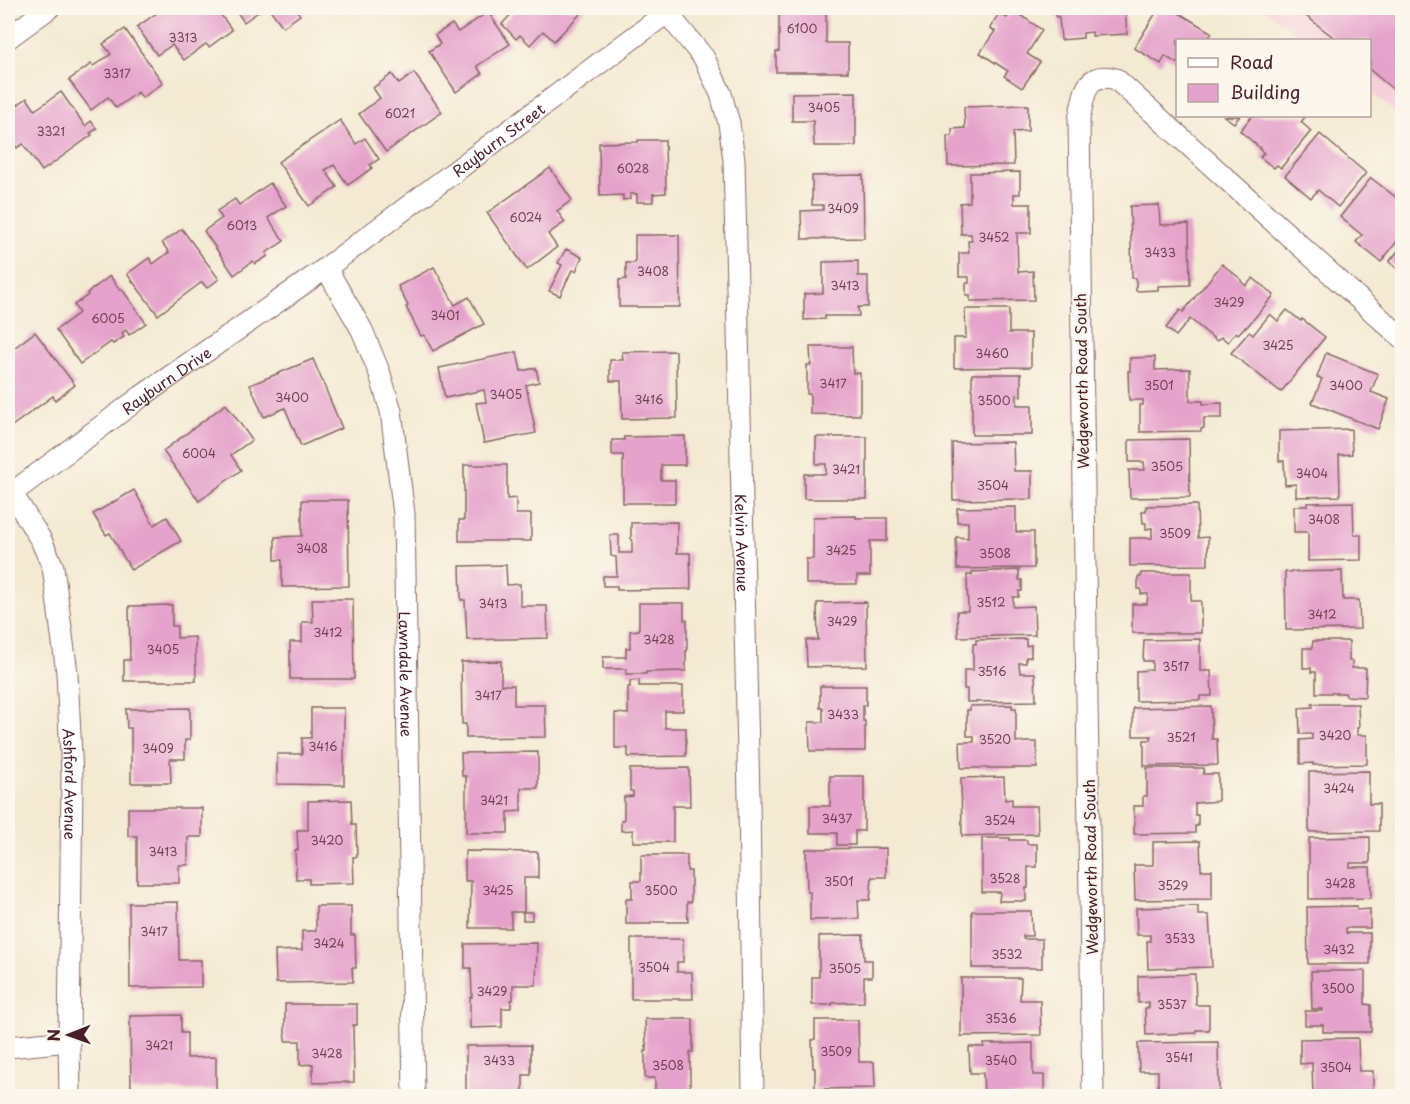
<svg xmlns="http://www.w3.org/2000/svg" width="1410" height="1104" viewBox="0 0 1410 1104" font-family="'Playpen Sans',sans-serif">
<rect width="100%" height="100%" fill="#fbf7ec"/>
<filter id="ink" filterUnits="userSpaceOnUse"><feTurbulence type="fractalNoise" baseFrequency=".0167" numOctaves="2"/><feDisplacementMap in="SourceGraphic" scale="12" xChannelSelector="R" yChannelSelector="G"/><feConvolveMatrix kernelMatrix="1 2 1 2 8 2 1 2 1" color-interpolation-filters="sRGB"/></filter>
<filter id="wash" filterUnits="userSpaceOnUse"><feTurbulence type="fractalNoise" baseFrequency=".008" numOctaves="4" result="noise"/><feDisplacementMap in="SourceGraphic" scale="24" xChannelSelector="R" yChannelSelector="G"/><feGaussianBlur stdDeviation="1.35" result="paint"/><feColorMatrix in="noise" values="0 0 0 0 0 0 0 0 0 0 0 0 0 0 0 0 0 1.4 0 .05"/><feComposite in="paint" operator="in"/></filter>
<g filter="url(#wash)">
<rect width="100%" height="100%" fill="#f4ead3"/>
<polygon fill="#f6cfd8" points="1263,8 1402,8 1402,118 1370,92 1370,40 1305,40"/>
<g id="blocks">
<g fill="#e5a2cb">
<polygon points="164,8 216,8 232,30 209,47 206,44 184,60 172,45 157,55 137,27"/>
<polygon points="234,8 264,8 244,22"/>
<polygon points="269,8 295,8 300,15 283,27"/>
<polygon points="517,8 581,8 584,10 554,41 543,31 530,45 520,35 516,39 502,24"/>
<polygon points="1055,8 1125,8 1127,34 1092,36 1092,32 1083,33 1083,38 1061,40 1059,17 1056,17"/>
<polygon points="1159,8 1171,8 1212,33 1207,40 1178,40 1178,64 1165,56 1161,64 1134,48"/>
<polygon points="1296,8 1402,8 1402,97 1370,70 1370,40 1337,40"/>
<polygon points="1013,10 1042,30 1027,54 1040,62 1022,88 1004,76 1008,71 980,53 995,31 990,28 999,13 1007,18"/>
<polygon points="488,12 510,44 477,66 482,74 456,92 429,51 440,44 435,35 452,24 458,32"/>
<polygon points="779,12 826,13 826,43 848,43 848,72 776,72 776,52 779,51"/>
<polygon points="125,29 163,83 142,98 138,92 116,108 108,97 91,110 69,80 91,64 93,66 111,54 103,44"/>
<polygon points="414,73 442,112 386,152 359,114 380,98 373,88 392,74 399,84"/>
<polygon points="61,92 85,126 91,121 97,129 90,133 92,135 42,171 23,144 17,148 8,135 8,112 27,98 35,110"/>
<polygon points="856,92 856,146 814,146 813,121 792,121 792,93"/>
<polygon points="1028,105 1028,131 1013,132 1014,165 948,166 947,136 952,136 952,129 965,128 964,107"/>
<polygon points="1224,116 1240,116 1234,123"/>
<polygon points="1252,116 1306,116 1301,122 1311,131 1281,168 1277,165 1274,168 1260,157 1264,153 1259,149 1260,148 1240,131"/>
<polygon points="340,120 356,144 365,138 379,159 370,165 372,168 348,185 334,165 325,170 337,187 309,206 278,162"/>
<polygon points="1320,134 1366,173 1338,207 1318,190 1311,198 1285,176"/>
<polygon points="638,140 665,140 666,193 653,194 653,202 637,202 637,194 630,194 630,199 623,200 623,195 600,196 599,143 638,142"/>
<polygon points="550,168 572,200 557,211 565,222 548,234 557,247 527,270 487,213"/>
<polygon points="1020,172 1020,194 1014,194 1014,204 1031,204 1031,233 1017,233 1018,272 1033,271 1034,300 970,301 970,295 966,295 966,283 969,283 969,277 959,277 959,253 969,253 968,241 972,241 971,234 961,234 960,203 970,202 970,173"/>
<polygon points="863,175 864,238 802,239 801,211 823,210 823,205 812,205 812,176"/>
<polygon points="1371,178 1402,202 1398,208 1402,211 1402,235 1381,262 1356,242 1362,235 1340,217"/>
<polygon points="270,183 286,206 268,218 284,241 266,253 268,256 255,264 253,261 234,275 204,231 222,218 217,211 235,199 239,205"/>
<polygon points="1159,205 1160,225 1189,224 1190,285 1158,286 1158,290 1136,291 1136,278 1132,278 1130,206"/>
<polygon points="182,229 219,279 207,288 202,282 158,315 127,274 149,258 153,264 169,252 162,243"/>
<polygon points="635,235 679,235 680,307 619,307 619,280 626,279 626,263 635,263"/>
<polygon points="1402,246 1402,273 1389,262"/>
<polygon points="566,249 582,257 576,271 572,270 560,296 549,291 562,265 558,263"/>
<polygon points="858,261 858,276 868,276 868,307 858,307 859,316 825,316 825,319 804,320 804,294 823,293 823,262"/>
<polygon points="1222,264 1242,280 1241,281 1246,286 1253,278 1274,295 1246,328 1245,327 1238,334 1236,332 1228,342 1221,337 1217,341 1190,319 1176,336 1166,328 1180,310 1183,312"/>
<polygon points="434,267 455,305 469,297 484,324 433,351 424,335 421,336 406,307 408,306 398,286"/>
<polygon points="110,276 120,290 122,289 146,323 129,335 126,330 122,333 124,337 113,344 111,342 80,364 56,330 79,313 74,305 88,295 87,293"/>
<polygon points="965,309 1009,309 1009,333 1031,333 1031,367 954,368 954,338 966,338"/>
<polygon points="1287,310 1301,321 1302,319 1325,337 1281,392 1231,353 1249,332 1253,335 1270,314 1278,321"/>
<polygon points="35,332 75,385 55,400 53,396 12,426 8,420 8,357 11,355 9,352"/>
<polygon points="810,347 852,347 853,373 860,373 860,415 810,414 810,394 807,394 807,365 811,365"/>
<polygon points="676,351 677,418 622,419 621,381 610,381 610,360 623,360 622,352"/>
<polygon points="517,352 521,371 536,368 539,382 526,385 536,433 484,443 476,403 486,402 484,390 445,398 439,368"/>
<polygon points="1326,353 1378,374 1371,392 1389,399 1378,429 1312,403 1322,379 1317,377"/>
<polygon points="1155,357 1155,370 1190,369 1190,401 1203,401 1203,404 1222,403 1222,418 1204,418 1204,428 1201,429 1201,431 1140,432 1140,405 1143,405 1143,400 1129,400 1128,371 1130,371 1130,358"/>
<polygon points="313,359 342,428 301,446 285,408 264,417 250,385"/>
<polygon points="972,374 1021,374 1021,396 1017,395 1017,405 1032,405 1032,435 972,435"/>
<polygon points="226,404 252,440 231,455 241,470 199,501 163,451"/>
<polygon points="1351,429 1352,454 1339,455 1340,496 1296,497 1296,484 1285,485 1284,461 1279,461 1279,431"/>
<polygon points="685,436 685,465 661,465 661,480 675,480 675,503 623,503 623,455 612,455 612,440 624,440 624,437"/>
<polygon points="816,437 867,437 867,499 804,499 804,474 826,474 826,464 816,464"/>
<polygon points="1189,439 1190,497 1130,498 1129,470 1145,470 1144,462 1129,462 1129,440"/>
<polygon points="1013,442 1014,471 1032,471 1032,499 953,500 952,443"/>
<polygon points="464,465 507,465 507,499 516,498 516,514 531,514 531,541 459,541 459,520 464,520"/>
<polygon points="134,490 154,525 167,517 181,541 131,570 110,533 106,535 93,514"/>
<polygon points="302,500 348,500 349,586 282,587 282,560 275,560 275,537 302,536"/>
<polygon points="1353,502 1354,535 1361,535 1361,560 1308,561 1308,532 1294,532 1294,506 1307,506 1307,503"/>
<polygon points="1197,505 1198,538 1208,537 1208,565 1130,566 1130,538 1152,538 1152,528 1146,529 1146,523 1143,523 1142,511 1146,511 1146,506"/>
<polygon points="1016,507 1016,532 1034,532 1034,568 957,569 956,537 968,538 968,522 957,522 957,508"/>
<polygon points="856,516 856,518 887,518 887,541 870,541 870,576 857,576 857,584 806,584 806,559 813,559 813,517"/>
<polygon points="677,522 677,553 690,553 691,589 617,590 617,586 603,586 603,576 617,576 616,557 611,556 610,535 619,535 619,553 632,553 632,540 631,540 631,523"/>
<polygon points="506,565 507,585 520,584 520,606 547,606 548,638 467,640 465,600 461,600 460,566"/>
<polygon points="1019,570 1019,580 1022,580 1022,591 1019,591 1019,597 1013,597 1013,607 1034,606 1035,635 958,637 957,611 968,611 967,575 972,575 972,572"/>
<polygon points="1342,571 1343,600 1359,600 1360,629 1286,630 1285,572"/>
<polygon points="1141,573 1191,573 1191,601 1201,601 1201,633 1132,633 1132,604 1147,604 1148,594 1141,594 1141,589 1138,589 1138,577 1141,577"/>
<polygon points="312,599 353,599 354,679 290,679 290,642 302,642 302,622 313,622"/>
<polygon points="866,602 867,666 807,667 806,640 818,640 817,603"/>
<polygon points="639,603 684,603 684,620 687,620 687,651 686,651 686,671 646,672 646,674 626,674 626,669 603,669 603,657 626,657 626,648 630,648 630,631 639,630"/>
<polygon points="172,605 172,626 177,626 177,638 195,637 196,681 124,681 124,660 130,660 129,606"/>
<polygon points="1026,639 1026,646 1031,645 1031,657 1026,657 1026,663 1019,663 1020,673 1035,673 1036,701 967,702 967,689 964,689 964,670 973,670 973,644 976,644 976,640"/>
<polygon points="1200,639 1200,671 1211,671 1212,696 1200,696 1200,700 1136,701 1136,671 1152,670 1152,661 1143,661 1144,640"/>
<polygon points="1313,641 1349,641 1349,661 1352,661 1352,668 1366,668 1365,697 1346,696 1345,693 1316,693 1316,672 1311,672 1311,668 1303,668 1303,648 1312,648"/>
<polygon points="501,661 501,685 514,685 514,705 545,705 546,737 466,738 466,724 462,724 461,662"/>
<polygon points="639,680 639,686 683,686 683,711 665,711 665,728 686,728 686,756 628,757 628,748 615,748 615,713 628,714 628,687 630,687 630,681"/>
<polygon points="820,686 866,686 866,705 863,705 863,721 865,721 865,751 810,751 809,722 823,722 823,708 820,708"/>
<polygon points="1312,704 1358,704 1359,728 1357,728 1357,735 1367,735 1367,764 1313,765 1313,763 1300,764 1300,740 1312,739 1312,734 1300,734 1299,708 1313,707"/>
<polygon points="1012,705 1012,708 1016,708 1016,742 1037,742 1037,768 961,768 960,742 974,742 974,736 967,736 967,710 970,710 970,706"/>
<polygon points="1211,706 1212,739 1217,739 1218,765 1144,766 1144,740 1151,740 1151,736 1133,736 1133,708"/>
<polygon points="190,708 190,740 185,740 185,759 170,759 171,783 131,783 131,728 127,728 126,709"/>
<polygon points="311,708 344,708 344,785 277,784 277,754 302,754 302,738 311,738"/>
<polygon points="538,752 538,788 521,788 521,811 508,812 508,833 466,833 466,776 462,776 461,753"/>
<polygon points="689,768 690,806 673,806 673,842 633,842 633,830 621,831 621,820 624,820 624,797 633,796 633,791 630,791 630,769"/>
<polygon points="1147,768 1204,768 1203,774 1218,774 1218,801 1195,803 1195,815 1198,815 1198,826 1195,826 1195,833 1134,834 1134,806 1143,806 1143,796 1147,796"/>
<polygon points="1369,771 1369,804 1379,804 1379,831 1309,832 1309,772"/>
<polygon points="830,776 864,776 864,831 855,831 855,845 837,845 837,833 810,833 810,806 830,806"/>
<polygon points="1004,777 1005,800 1012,799 1012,806 1037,806 1038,834 962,836 961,778"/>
<polygon points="351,800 352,825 356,825 357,857 353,857 354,883 309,884 309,879 296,879 295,850 298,850 297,830 308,830 308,801"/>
<polygon points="128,808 202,808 202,837 188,837 188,865 179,865 179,883 137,883 137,836 128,836"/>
<polygon points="1370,837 1370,863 1350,863 1350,867 1370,867 1371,898 1309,899 1309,838"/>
<polygon points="982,838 1010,838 1010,840 1027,840 1027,844 1037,844 1037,867 1028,867 1028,888 1026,888 1026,901 999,901 1000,892 982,892"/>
<polygon points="1200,841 1201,870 1212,870 1212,899 1135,900 1134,865 1153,865 1153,842"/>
<polygon points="886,848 886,877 872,877 870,900 858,900 859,919 810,920 810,892 807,892 806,849"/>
<polygon points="465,851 538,852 538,878 524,878 524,912 532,912 532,920 523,920 523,912 511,912 511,928 470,928 471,881 465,881"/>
<polygon points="641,855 687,855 687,871 691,871 691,902 687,902 688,922 651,922 651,924 626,924 626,899 632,899 632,881 641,881"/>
<polygon points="178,902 179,960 201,960 201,987 130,988 129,903"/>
<polygon points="316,906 351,906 351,935 355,935 356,968 352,968 353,982 276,983 275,951 302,950 302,931 316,931"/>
<polygon points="1198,906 1198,915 1209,915 1212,967 1148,969 1147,941 1150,941 1150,935 1137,935 1136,908"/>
<polygon points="1357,906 1357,910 1370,909 1370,928 1346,928 1346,933 1370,933 1370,964 1308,964 1307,907"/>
<polygon points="972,911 1031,911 1032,936 1023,936 1023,939 1042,939 1042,968 972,968"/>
<polygon points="8,916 10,916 11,953 8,953"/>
<polygon points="863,935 864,960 872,960 872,977 864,977 864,1002 832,1003 832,1005 812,1005 812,977 819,977 819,936"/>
<polygon points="631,939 683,939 683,962 677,962 677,972 692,972 693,999 631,999"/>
<polygon points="537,943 536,985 513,985 513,1000 511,1000 511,1008 502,1008 502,1027 470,1028 470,997 472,997 471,968 465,968 465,944"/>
<polygon points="1311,971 1365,971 1365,1004 1371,1005 1371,1032 1323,1032 1323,1025 1305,1025 1305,1011 1323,1011 1323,1009 1312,1009"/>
<polygon points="1195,974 1196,1005 1209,1005 1209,1030 1196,1030 1196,1033 1146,1035 1145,1008 1149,1008 1149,1002 1138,1003 1138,976"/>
<polygon points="961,978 1021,978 1020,1000 1040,1000 1041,1035 961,1036"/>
<polygon points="285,1004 357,1004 357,1025 353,1025 354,1082 313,1083 313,1064 300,1065 300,1041 285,1041"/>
<polygon points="181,1015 181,1033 187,1033 187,1058 216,1057 216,1090 131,1091 130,1016"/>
<polygon points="645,1019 693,1019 693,1052 690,1052 690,1095 655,1095 655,1078 645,1078 645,1051 647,1051 647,1045 646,1046"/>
<polygon points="815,1020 858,1020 859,1062 874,1062 875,1088 815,1089 815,1068 813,1068 812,1040 815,1039"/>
<polygon points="1358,1038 1359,1071 1373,1071 1373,1096 1313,1096 1312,1063 1300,1064 1300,1039"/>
<polygon points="1218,1042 1219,1096 1158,1096 1158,1071 1139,1071 1138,1043"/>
<polygon points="1033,1043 1033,1075 1044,1075 1044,1096 984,1096 983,1073 970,1073 969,1047 984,1047 984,1044"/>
<polygon points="531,1045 531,1075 523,1075 523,1096 466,1096 466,1046"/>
</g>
</g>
</g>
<g filter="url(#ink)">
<use href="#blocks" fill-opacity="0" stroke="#866666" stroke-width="1.5"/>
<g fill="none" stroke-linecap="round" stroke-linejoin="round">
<defs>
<g id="minor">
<path id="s1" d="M 663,8 L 704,58 L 721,94 L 729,123 L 734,160 L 749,797 L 753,1096"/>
<polyline points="8,38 49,8"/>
<path id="s2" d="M 326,268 L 362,330 L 380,374 L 391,411 L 404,514 L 414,1096"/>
<path id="s3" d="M 8,487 L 41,540 L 53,567 L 67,673 L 72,776 L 69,1041 L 70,1096"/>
<path id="s4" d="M 8,496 L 142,396 L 326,268 L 673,8"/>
<polyline points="8,1047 69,1041"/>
<path d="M 1093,1096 C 1090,770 1081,445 1079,119 C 1085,95 1084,70 1116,79 L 1402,338"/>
</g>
</defs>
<use href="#minor" stroke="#866666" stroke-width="23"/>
<use href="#minor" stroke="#fff" stroke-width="21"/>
</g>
</g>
<g text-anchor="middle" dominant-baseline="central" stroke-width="4.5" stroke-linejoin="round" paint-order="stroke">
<g font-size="12" fill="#714053">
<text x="802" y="28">6100</text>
<text x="183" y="37">3313</text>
<text x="117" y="73">3317</text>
<text x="824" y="107">3405</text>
<text x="400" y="113">6021</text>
<text x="51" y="131">3321</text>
<text x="633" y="168">6028</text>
<text x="843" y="208">3409</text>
<text x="526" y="217">6024</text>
<text x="242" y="225">6013</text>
<text x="994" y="237">3452</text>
<text x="1160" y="252">3433</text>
<text x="653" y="271">3408</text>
<text x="845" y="285">3413</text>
<text x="1229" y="302">3429</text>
<text x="445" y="315">3401</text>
<text x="108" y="318">6005</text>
<text x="1278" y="345">3425</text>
<text x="992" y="353">3460</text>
<text x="833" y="383">3417</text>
<text x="1159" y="385">3501</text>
<text x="1346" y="385">3400</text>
<text x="506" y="394">3405</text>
<text x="292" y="397">3400</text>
<text x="649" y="399">3416</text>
<text x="994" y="400">3500</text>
<text x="199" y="453">6004</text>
<text x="1167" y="466">3505</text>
<text x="846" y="469">3421</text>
<text x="1312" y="473">3404</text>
<text x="993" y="485">3504</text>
<text x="1324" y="519">3408</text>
<text x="1175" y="533">3509</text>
<text x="312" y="548">3408</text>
<text x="841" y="550">3425</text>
<text x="995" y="553">3508</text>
<text x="991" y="602">3512</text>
<text x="493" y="603">3413</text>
<text x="1322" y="614">3412</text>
<text x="842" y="621">3429</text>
<text x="328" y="632">3412</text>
<text x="659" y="639">3428</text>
<text x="163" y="649">3405</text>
<text x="1176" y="666">3517</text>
<text x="992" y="671">3516</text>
<text x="488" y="695">3417</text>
<text x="843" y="714">3433</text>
<text x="1335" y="735">3420</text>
<text x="1181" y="737">3521</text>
<text x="995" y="739">3520</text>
<text x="323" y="746">3416</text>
<text x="158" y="748">3409</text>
<text x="1339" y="788">3424</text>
<text x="494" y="800">3421</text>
<text x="837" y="818">3437</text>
<text x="1000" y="820">3524</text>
<text x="327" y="840">3420</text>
<text x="163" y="851">3413</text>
<text x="1005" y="878">3528</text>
<text x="839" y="881">3501</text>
<text x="1340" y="883">3428</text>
<text x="1173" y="885">3529</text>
<text x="498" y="890">3425</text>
<text x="661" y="890">3500</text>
<text x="154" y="931">3417</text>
<text x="1180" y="938">3533</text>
<text x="329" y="943">3424</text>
<text x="1339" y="949">3432</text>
<text x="1007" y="954">3532</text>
<text x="654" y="967">3504</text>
<text x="845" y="968">3505</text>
<text x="1338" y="988">3500</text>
<text x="492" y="991">3429</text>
<text x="1172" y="1004">3537</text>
<text x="1001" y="1018">3536</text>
<text x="159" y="1045">3421</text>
<text x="836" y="1051">3509</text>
<text x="327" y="1053">3428</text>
<text x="1179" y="1057">3541</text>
<text x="499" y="1060">3433</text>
<text x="1001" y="1060">3540</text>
<text x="668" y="1065">3508</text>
<text x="1336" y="1067">3504</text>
</g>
<g font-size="15" fill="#4a1f2b" stroke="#fbf7ec">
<text stroke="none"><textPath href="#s4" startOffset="606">Rayburn Street</textPath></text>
<text stroke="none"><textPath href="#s4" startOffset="196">Rayburn Drive</textPath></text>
<text transform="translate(1081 381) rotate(-91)">Wedgeworth Road South</text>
<text stroke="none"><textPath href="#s1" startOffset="555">Kelvin Avenue</textPath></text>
<text stroke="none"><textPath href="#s2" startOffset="422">Lawndale Avenue</textPath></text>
<text stroke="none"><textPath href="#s3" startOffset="310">Ashford Avenue</textPath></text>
<text transform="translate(1090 867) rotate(-91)">Wedgeworth Road South</text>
</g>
</g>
<rect width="1410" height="1104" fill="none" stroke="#fbf7ec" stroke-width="30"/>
<rect x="1176" y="39" width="195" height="78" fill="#fbf7ec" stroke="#b4a19f" stroke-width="1.5"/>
<rect x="1188" y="58" width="30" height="9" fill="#ffffff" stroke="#b4a19f" stroke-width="1.5"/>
<text x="1230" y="69" font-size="18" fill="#4a1f2b">Road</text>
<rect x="1188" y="84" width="30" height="18" fill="#e5a2cb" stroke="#b4a19f" stroke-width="1.5"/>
<text x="1230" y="99" font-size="18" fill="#4a1f2b">Building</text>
<g transform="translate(69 1035) rotate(269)" stroke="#fbf7ec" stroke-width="4.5" paint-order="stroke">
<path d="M0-4.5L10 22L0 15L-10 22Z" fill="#4a1f2b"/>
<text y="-9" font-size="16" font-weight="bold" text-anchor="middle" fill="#4a1f2b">N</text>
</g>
</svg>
